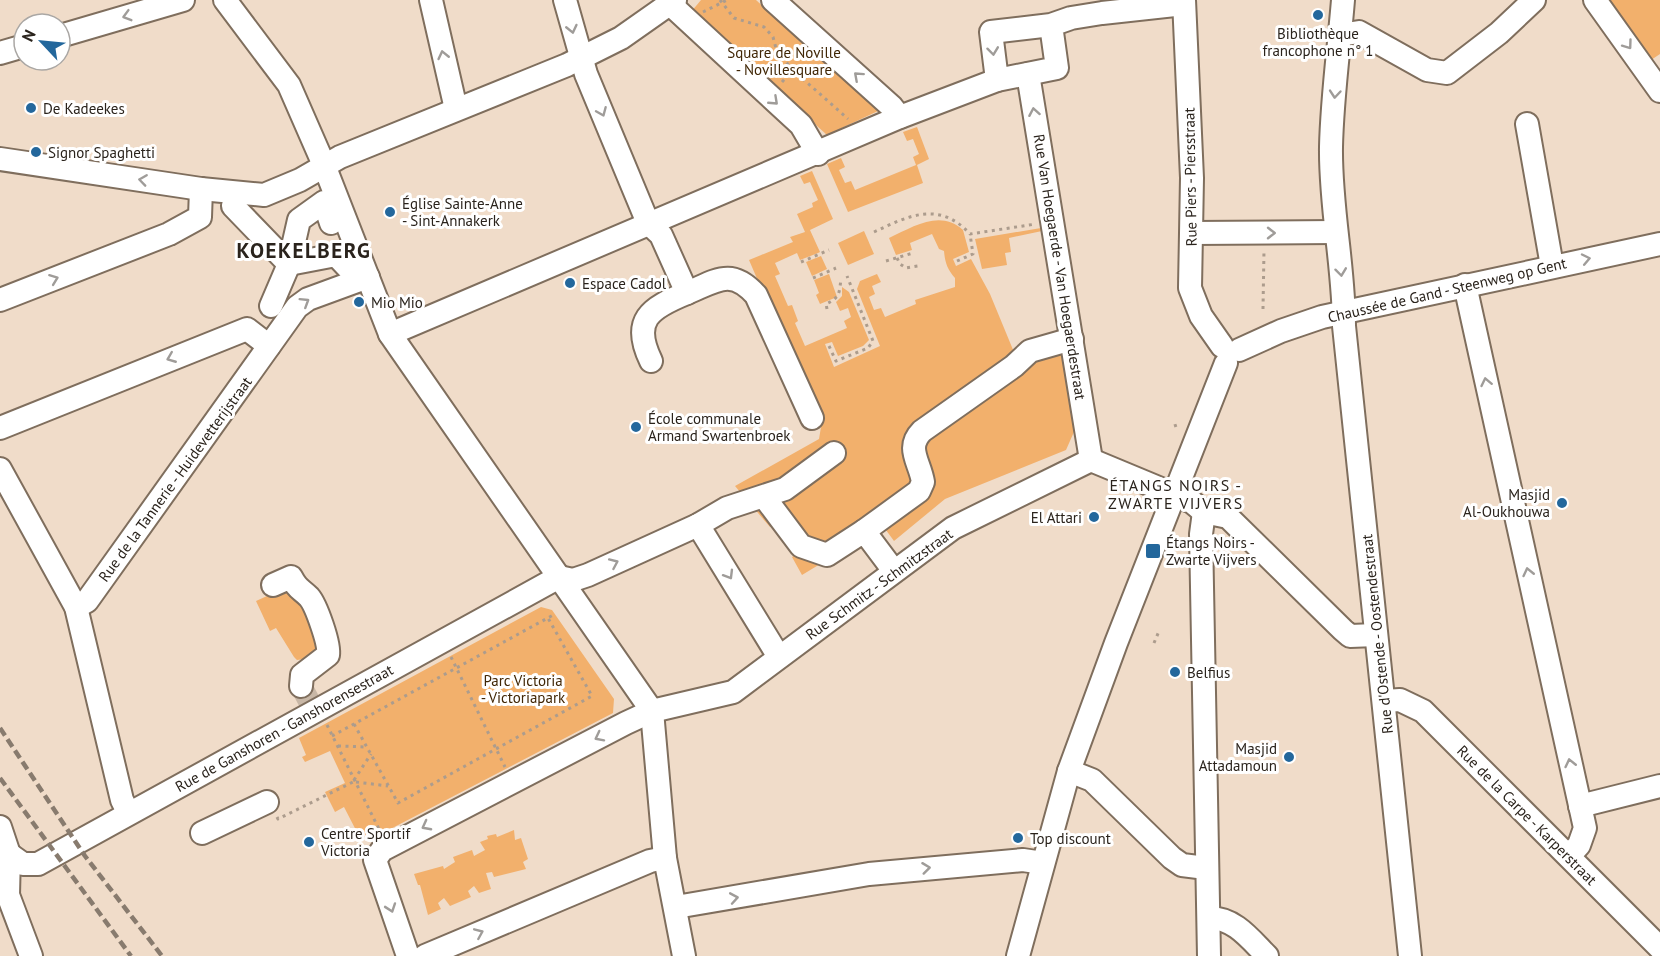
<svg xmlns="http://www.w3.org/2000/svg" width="1660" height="956" font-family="'PT Sans',sans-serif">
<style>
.green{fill:#f2b06c}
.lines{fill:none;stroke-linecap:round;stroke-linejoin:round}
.minor-tunnel{stroke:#c8b7a6;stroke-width:22;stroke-dasharray:22 11;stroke-linecap:butt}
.minor-casing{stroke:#7f6e5d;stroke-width:26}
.path{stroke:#ac9c8d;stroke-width:3;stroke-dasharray:3 4.5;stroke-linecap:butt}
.minor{stroke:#fff;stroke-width:22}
.rail{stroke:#887b6e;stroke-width:4.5;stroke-dasharray:9 4.5;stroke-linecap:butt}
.oneway{stroke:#9f9c99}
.poi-dot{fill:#23679c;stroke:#fff;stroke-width:2}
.labels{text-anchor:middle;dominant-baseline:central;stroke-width:6;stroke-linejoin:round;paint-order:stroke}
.poi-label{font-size:15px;fill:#2a231c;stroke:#fff;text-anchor:start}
.park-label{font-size:15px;fill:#402605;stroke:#fff}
.street-label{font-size:15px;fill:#2a231c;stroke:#fff}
.neighbourhood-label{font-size:16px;letter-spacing:1.5px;fill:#2a231c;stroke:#fff}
.district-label{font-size:21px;font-weight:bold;letter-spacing:1.5px;fill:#2a231c;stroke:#fff}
</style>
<rect width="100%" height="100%" fill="#f0dcc9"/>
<g class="green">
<path d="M 701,0 L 756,0 L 878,111 L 827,135 L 691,12 Z"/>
<path d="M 1606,0 L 1660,0 L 1660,54 L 1648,62 Z"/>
<path d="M 917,127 L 929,159 L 917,165 L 923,183 L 848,212 L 827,164 L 841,158 L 845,167 L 839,170 L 845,183 L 851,181 L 855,190 L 916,165 L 913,157 L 919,154 L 913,139 L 907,141 L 903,132 Z"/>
<path d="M 812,171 L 833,219 L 810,230 L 820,252 L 818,253 L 800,260 L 797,253 L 775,263 L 780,274 L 775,276 L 788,306 L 792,305 L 798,321 L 795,323 L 805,346 L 847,328 L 844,321 L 851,317 L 848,308 L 840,311 L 836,302 L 842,296 L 842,287 L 849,292 L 869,340 L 863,346 L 838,356 L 832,342 L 825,344 L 834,367 L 880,346 L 857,289 L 860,281 L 877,274 L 881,282 L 872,286 L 875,294 L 869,297 L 874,310 L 881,308 L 885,317 L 916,304 L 915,300 L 955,287 L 955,278 C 947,269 945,262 944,251 L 939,249 L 932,234 L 910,243 L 912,250 L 896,255 L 889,238 C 913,227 940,209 963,230 L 969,252 L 953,259 L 956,266 L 971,259 L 990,294 L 1016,357 L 1061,346 L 1077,425 L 1066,450 L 945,499 L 894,541 L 883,526 L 802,575 L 792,557 L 806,547 L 786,517 L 770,527 L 735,486 L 819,439 L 821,427 L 749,260 L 793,242 L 790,237 L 805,232 L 797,214 L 813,207 L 812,203 L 818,200 L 810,182 L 804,184 L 800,176 Z"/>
<path d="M 1041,228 L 1042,231 L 1009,238 L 1011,252 L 1005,253 L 1007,265 L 982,269 L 975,239 Z"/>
<path d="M 864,231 L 874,254 L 848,265 L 838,243 Z"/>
<path d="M 821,256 L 827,269 L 812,276 L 806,262 Z"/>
<path d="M 829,274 L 837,297 L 820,304 L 816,295 L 819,293 L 814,280 Z"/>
<path d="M 287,587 L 290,596 L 298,599 L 323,642 L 313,658 L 297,660 L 294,657 L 276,628 L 270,631 L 256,601 Z"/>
<path d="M 541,607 L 552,610 L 614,699 L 613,713 L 377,836 L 371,838 L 368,833 L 360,838 L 344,807 L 335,812 L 325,792 L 345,783 L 330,751 L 305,762 L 302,757 L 306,755 L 299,738 Z"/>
<path d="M 514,830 L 515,840 L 521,838 L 528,859 L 523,862 L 526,869 L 494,877 L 492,872 L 486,873 L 491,889 L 479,893 L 474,886 L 468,891 L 471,897 L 450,906 L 444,898 L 438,903 L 441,909 L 428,915 L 420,885 L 418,885 L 414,874 L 443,866 L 444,869 L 455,862 L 453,857 L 472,850 L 474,856 L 485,850 L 480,842 L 488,839 L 487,836 L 496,834 L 497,837 Z"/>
</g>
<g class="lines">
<path class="minor-tunnel" d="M 301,686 L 309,701"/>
<g class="minor-casing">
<g id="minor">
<path d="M 225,0 L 289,85 L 324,165 L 390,334 L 652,711 L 665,858 L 684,956"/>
<path d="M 431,0 L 456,109"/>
<path d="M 565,0 L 586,74 L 648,223 L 661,235 L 687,293 C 650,308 631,320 651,361"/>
<path d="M 773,0 L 892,107 L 900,117"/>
<path d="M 1184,0 L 1192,178 L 1190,288 L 1201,316 L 1222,346"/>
<path d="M 1343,0 C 1339,49 1332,98 1331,147 C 1330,207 1344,266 1344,326 L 1410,956"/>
<path d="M 1595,0 L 1660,91"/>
<path d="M 670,4 L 801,125 L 818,154"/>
<path d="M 1051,25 L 1057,68 L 997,80 L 991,32 L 1051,25 L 1071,18 L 1102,13 L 1184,4"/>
<path d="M 1340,35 L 1359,32 L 1427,70 L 1447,73 L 1499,33 L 1534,0"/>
<path d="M 60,36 L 183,0"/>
<path d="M 0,53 L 24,46"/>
<path d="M 1028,74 L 1091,460"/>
<path d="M 1527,124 L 1552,266"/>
<path d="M 0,159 L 201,189 L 264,195 L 300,180 L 340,157 L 567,65 L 621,38 L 675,0"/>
<path d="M 233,206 L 289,264 L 336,255 L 353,273"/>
<path d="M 1192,233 L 1336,232"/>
<path d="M 1465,285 L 1585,828 L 1579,845 L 1569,856"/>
<path d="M 687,293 C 716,281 731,267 756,295 L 812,418"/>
<path d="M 0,300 L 169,234 L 200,217 L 201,189"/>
<path d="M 271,306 L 289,264 L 299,220 L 324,202 L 331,223"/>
<path d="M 390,334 L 900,117 L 997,80"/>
<path d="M 1239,350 L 1281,331 L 1322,317 L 1660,244"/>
<path d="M 0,428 L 247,329 L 269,346"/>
<path d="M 0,469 L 76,607 L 122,800 L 128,812"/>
<path d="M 765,498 L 801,546 L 827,555 L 864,531 L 894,571"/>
<path d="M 1204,512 L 1201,534 L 1209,956"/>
<path d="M 698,525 L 779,657"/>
<path d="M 864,531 L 919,491 L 923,482 C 920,462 905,448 922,431 L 1014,366 L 1030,351 L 1072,339"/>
<path d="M 559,577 L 573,580 L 588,575 L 698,525 L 727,508 L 785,489 L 834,453"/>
<path d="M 273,585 L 291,577 C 298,590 300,588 309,597 C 316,605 330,644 328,655 L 302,675 L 301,686"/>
<path d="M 76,607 L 87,601 L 297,307 L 308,299 L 368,277"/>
<path d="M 1385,701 L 1400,700 L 1423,711 L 1660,948"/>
<path d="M 1069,771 L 1092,780 L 1172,858 L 1182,865 L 1206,868"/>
<path d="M 1580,806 L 1660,786"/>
<path d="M 0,827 L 9,854 L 8,895 L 31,956"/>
<path d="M 202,833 L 267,802"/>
<path d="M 9,854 L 23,864 L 38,864 L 559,577"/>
<path d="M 676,907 L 869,874 L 1023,860 L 1043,863"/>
<path d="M 1209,918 C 1235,918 1250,939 1267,956"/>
<path d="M 408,956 L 375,860 L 382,850 L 626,723 L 652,711 L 733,692 L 953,528 L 1091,460 L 1192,502 L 1204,512 L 1228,517 L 1343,630 L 1350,636 L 1376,635"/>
<path d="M 425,956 L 650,861 L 665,858"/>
<path d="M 1018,956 L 1069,771 L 1116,643 L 1226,363"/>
</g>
</g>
<g class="path">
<path d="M 720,0 L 734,18 L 764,27 L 773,37 L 777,52 L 793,70 L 848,119"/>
<path d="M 703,12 L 727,0"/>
<path d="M 782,82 L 793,70"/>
<path d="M 874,232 C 908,216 939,200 970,234 L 1036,224"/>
<path d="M 897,258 L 900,264 L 906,268 L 918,266"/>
<path d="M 886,261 L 913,253"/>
<path d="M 957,261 L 973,254 L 970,234"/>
<path d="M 801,262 L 829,250"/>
<path d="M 813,278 L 836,268"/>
<path d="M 827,309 L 826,304 C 840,297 839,294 841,279"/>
<path d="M 1263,309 L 1264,250"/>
<path d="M 829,346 L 836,361 L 868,348 L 873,341 L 847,276"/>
<path d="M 1174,426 L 1180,424"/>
<path d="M 1154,643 L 1159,631"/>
<path d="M 451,657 L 505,767"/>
<path d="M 354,724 L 398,803 L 592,696 L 548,618"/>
<path d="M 327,725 L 380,831"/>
<path d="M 332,736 L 555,614"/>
<path d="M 338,746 L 367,747"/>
<path d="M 354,780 L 371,754"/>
<path d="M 356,782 L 388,786"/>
<path d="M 277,817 L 278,819 L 355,781"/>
</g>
<use href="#minor" class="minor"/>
<g class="rail">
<path d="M 0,728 L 85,856 L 162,956"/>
<path d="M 0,778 L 131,956"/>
</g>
</g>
<defs><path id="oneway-chevron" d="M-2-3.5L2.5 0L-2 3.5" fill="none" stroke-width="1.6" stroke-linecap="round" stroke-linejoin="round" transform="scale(1.5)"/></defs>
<g class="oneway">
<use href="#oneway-chevron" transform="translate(127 16) rotate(164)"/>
<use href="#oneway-chevron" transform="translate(572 29) rotate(77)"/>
<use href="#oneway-chevron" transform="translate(1628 45) rotate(54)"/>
<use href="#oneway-chevron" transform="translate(993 51) rotate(83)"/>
<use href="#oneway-chevron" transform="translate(443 55) rotate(-103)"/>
<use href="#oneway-chevron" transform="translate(858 76) rotate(-138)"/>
<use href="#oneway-chevron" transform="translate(1335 94) rotate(95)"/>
<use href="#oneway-chevron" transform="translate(774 101) rotate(43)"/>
<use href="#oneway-chevron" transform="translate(602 112) rotate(67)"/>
<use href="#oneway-chevron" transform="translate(1034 112) rotate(-100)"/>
<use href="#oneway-chevron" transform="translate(143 180) rotate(-172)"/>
<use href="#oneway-chevron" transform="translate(1271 233)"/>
<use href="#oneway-chevron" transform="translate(1586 259) rotate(-12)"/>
<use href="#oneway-chevron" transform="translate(1341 272) rotate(83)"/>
<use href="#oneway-chevron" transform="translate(54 279) rotate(-21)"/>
<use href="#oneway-chevron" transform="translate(305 302) rotate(-32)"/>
<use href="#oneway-chevron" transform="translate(171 358) rotate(158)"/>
<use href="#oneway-chevron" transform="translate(1486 382) rotate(-102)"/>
<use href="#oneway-chevron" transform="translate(614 563) rotate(-24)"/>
<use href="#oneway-chevron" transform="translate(1528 572) rotate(-103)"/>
<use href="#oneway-chevron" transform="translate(729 575) rotate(59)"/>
<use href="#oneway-chevron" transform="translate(599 737) rotate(153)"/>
<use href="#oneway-chevron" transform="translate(1570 763) rotate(-103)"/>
<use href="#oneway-chevron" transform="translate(426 826) rotate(152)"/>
<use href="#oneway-chevron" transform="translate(926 868) rotate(-7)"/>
<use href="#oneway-chevron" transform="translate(734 898) rotate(-10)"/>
<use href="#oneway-chevron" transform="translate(391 908) rotate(71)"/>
<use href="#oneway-chevron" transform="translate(479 933) rotate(-23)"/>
</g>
<g class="poi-dot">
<circle cx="1318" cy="15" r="6"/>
<circle cx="31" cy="108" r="6"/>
<circle cx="36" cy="152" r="6"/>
<circle cx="390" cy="212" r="6"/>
<circle cx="570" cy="283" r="6"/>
<circle cx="359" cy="302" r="6"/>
<circle cx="636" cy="427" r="6"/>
<circle cx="1562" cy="503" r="6"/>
<circle cx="1094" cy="517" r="6"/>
<rect x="1145" y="543" width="16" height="16" rx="3"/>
<circle cx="1175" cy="672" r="6"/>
<circle cx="1289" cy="757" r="6"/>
<circle cx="1018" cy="838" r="6"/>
<circle cx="309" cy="842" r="6"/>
</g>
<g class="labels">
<g class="poi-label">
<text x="1318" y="33" text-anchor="middle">Bibliothèque<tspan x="1318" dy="17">francophone n° 1</tspan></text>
<text x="43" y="108">De Kadeekes</text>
<text x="48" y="152">Signor Spaghetti</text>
<text x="402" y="203">Église Sainte-Anne<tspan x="402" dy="17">- Sint-Annakerk</tspan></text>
<text x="582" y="283">Espace Cadol</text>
<text x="371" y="302">Mio Mio</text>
<text x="648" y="418">École communale<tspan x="648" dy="17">Armand Swartenbroek</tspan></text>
<text x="1550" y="494" text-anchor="end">Masjid<tspan x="1550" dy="17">Al-Oukhouwa</tspan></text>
<text x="1082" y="517" text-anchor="end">El Attari</text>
<text x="1166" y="542">Étangs Noirs -<tspan x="1166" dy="17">Zwarte Vijvers</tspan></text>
<text x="1187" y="672">Belfius</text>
<text x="1277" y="748" text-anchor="end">Masjid<tspan x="1277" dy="17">Attadamoun</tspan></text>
<text x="321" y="833">Centre Sportif<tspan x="321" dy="17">Victoria</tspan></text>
<text x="1030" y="838">Top discount</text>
</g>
<g class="park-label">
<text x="784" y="52">Square de Noville<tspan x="784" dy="17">- Novillesquare</tspan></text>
<text x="523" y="680">Parc Victoria<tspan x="523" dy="17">- Victoriapark</tspan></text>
</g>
<g class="street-label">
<text transform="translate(1190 177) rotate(-91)">Rue Piers - Piersstraat</text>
<text transform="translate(1060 267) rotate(81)">Rue Van Hoegaerde - Van Hoegaerdestraat</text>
<text transform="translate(1447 290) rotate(-13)">Chaussée de Gand - Steenweg op Gent</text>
<text transform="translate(175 479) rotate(-54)">Rue de la Tannerie - Huidevetterijstraat</text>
<text transform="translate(879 584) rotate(-36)">Rue Schmitz - Schmitzstraat</text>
<text transform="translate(1377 634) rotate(-96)">Rue d'Ostende - Oostendestraat</text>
<text transform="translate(284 728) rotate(-29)">Rue de Ganshoren - Ganshorensestraat</text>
<text transform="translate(1527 815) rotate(45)">Rue de la Carpe - Karperstraat</text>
</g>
<g class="neighbourhood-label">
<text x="1176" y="485">ÉTANGS NOIRS -<tspan x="1176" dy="18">ZWARTE VIJVERS</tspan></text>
</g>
<g class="district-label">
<text x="304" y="250">KOEKELBERG</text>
</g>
</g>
<g transform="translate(42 42) rotate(296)"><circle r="28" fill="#ffffff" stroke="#aaa7a4" stroke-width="1.5"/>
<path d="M0-4.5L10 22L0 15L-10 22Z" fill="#23679c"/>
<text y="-9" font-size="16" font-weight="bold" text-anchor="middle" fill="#2a231c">N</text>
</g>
</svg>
